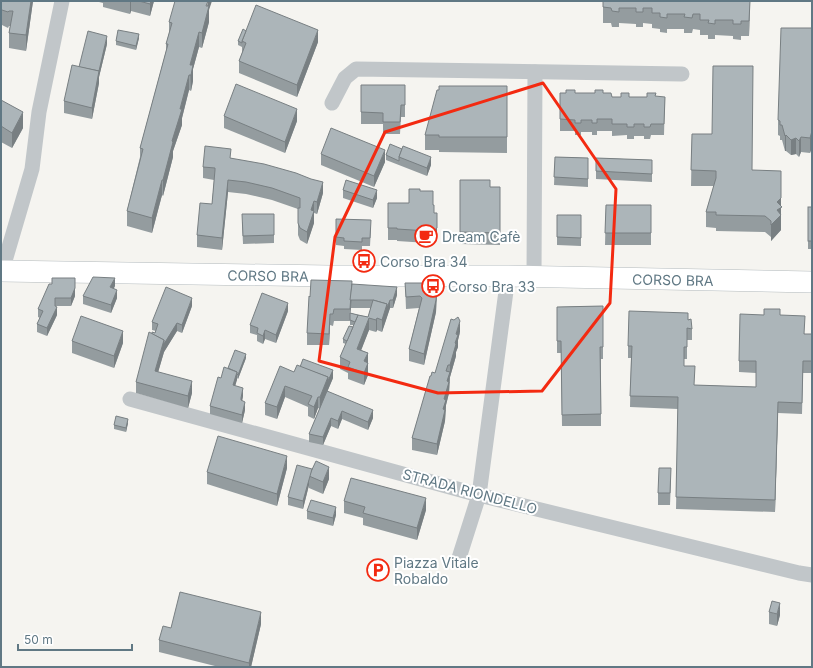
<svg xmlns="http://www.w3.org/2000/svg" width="813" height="668" font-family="Inter,sans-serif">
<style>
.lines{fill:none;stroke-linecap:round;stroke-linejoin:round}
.secondary-casing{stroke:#b3babd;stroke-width:22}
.street{stroke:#c1c6c9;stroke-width:15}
.secondary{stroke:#fff;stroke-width:21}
.wall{fill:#949c9f;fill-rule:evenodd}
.shaded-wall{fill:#787f82}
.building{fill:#acb5b9;stroke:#787f82}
.marked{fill:none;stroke:#f32a11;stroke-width:3;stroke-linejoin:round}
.labels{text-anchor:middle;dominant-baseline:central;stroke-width:4;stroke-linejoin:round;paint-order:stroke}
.poi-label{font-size:14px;fill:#607884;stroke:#fff;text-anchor:start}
.street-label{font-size:14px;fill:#607884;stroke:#fff}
</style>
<rect width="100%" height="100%" fill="#f5f4f0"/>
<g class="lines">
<g class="secondary-casing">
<g id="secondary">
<path id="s1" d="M 1,271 L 329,276 L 508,276 L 812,282"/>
</g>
</g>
<g class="street">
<path d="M 332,103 L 345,78 L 356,69 L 682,74"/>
<path d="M 2,271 L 32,169 L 39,112 L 62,1"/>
<path d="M 534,277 L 535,72"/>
<path d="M 130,399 L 479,495 L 799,573 L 812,575"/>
<path d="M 459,558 L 479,495 L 508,276"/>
</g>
<use href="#secondary" class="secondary"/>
</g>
<g class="wall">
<path d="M 1,1 L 33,1 L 26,51 L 9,48 L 9,33 L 10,26 L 9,26 L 8,28 L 2,25 Z"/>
<path d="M 95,1 L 154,1 L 150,16 L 131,11 L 130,14 L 103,7 L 103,3 Z"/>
<path d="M 603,1 L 750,1 L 749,36 L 741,36 L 741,40 L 733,39 L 733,36 L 715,35 L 715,39 L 708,39 L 708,35 L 700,35 L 700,30 L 693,29 L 692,33 L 684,33 L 684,29 L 667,29 L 667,33 L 660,32 L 660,29 L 652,28 L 652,24 L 643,23 L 643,27 L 636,27 L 636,24 L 619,23 L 619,27 L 612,27 L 611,23 L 603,23 Z"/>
<path d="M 209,10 L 209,22 L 202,48 L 199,47 L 193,69 L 193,81 L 191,91 L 189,90 L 182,118 L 182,125 L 173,151 L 173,157 L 163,196 L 162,195 L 152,233 L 127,226 L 127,211 L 140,157 L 140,148 L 166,51 L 166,44 L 169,33 L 169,22 Z"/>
<path d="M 812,28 L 812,147 L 810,153 L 801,152 L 799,157 L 796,154 L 791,155 L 786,151 L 785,151 L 782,140 L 780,140 L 780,136 L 778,135 L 778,120 Z"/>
<path d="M 246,31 L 318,42 L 297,97 L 239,73 L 239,61 L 242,53 L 242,47 L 238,45 L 238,41 Z"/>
<path d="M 139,38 L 136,50 L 116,45 L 116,41 Z"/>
<path d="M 107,44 L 99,77 L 99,83 L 92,119 L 64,113 L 64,101 L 79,67 Z"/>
<path d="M 361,85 L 405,85 L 405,117 L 401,117 L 400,134 L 383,134 L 383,124 L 361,124 Z"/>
<path d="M 507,86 L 507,153 L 439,152 L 439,150 L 425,150 L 425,135 Z"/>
<path d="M 560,93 L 603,93 L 612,97 L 665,97 L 664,135 L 651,135 L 650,139 L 644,139 L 644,136 L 634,136 L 634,139 L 627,139 L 627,135 L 612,136 L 612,131 L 597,131 L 597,135 L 592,135 L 592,132 L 581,132 L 581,135 L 575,135 L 575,131 L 560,131 Z"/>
<path d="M 1,100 L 23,128 L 12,148 L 1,142 Z"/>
<path d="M 224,116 L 297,121 L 285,153 L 224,128 Z"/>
<path d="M 692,134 L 752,170 L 781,206 L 781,230 L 771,241 L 771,237 L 765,232 L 716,231 L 716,228 L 706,227 L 706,212 L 714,186 L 691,186 Z"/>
<path d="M 402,149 L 431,165 L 427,176 L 386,160 L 386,155 Z"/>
<path d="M 321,154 L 385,162 L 374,187 L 321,165 Z"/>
<path d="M 555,157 L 588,158 L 588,187 L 554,185 Z"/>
<path d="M 231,158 L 323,193 L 317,214 L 314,213 L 314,223 L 307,244 L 300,240 L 298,235 L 298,209 L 272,200 L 246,194 L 228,192 L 222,250 L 197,247 L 197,235 L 212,204 L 214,180 L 203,178 L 203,167 Z"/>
<path d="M 596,158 L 652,160 L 652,182 L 596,179 Z"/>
<path d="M 460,180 L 490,187 L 500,187 L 500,245 L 460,244 Z"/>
<path d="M 343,190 L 377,198 L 373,208 L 343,198 Z"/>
<path d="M 420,191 L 433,205 L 437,239 L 434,242 L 428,242 L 428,243 L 397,241 L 397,240 L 388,240 L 388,203 L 409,203 Z"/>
<path d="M 606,205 L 651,205 L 651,245 L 605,245 Z"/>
<rect x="808" y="207" width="4" height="42"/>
<path d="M 274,214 L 274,243 L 243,244 L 242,222 Z"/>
<path d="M 557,215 L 581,215 L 581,246 L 557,245 Z"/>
<path d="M 336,219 L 371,228 L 370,246 L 362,246 L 362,250 L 344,249 L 344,246 L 336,245 Z"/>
<path d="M 75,278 L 75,296 L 71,306 L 55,306 L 57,315 L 47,336 L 37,332 L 37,324 L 40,318 L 38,317 L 38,309 L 52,284 Z"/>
<path d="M 405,283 L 437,295 L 436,312 L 424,365 L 409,361 L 409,349 L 419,308 L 406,309 Z"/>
<path d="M 352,284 L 397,295 L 393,308 L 390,308 L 382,332 L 377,330 L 376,332 L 369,330 L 361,350 L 368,353 L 368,375 L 364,385 L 348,379 L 348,373 L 340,369 L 340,357 L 346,344 L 343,343 L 343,339 L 353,327 L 353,325 L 350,325 L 350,321 L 334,321 L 333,326 L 330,325 L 329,345 L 307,345 L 307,333 L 310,297 ZM 351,308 L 371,308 L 368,317 L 350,313 Z"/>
<path d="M 115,286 L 114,288 L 117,298 L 111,313 L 83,304 L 83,296 Z"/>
<path d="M 192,306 L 182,333 L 177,331 L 164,352 L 158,372 L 192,393 L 188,408 L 136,393 L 136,382 L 152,334 L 155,333 L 156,331 L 152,330 L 152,322 Z"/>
<path d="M 603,306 L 603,359 L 601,359 L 601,426 L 562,426 L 561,353 L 557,353 L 557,307 Z"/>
<path d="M 288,311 L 276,343 L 265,339 L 263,344 L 257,341 L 257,335 L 250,333 L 250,325 Z"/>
<path d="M 780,315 L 805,334 L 812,334 L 812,373 L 803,373 L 802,414 L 778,413 L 775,512 L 676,509 L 678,409 L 630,407 L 631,358 L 628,358 L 628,346 L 688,319 L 692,329 L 692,340 L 687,340 L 687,359 L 684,359 L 684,366 L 694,385 L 756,387 L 756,373 L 739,372 L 739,361 Z"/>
<path d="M 460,332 L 458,340 L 458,347 L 456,352 L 456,356 L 450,377 L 449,393 L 446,405 L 445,421 L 437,455 L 412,450 L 412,438 L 431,376 L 435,373 Z"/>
<path d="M 72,341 L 123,343 L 114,368 L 72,353 Z"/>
<path d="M 246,358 L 238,379 L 237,378 L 235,386 L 243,396 L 242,401 L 245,410 L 242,423 L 210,414 L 210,406 L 221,378 L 228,368 Z"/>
<path d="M 294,372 L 333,378 L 327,392 L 373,418 L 368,430 L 342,419 L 338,429 L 331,426 L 323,445 L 309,442 L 309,434 L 320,409 L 318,408 L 314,419 L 308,416 L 308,407 L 285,397 L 277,419 L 265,415 L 265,403 Z"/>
<path d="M 128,423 L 126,432 L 114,429 L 114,425 Z"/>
<path d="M 287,468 L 277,506 L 207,484 L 207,472 Z"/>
<path d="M 312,471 L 329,479 L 323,494 L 309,488 L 309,485 L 303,509 L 288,505 L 288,497 Z"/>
<path d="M 671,480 L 670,505 L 658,505 L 658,493 Z"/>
<path d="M 344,501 L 426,510 L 417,540 L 363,525 L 363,518 L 344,513 Z"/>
<path d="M 307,511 L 336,515 L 333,526 L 307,519 Z"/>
<path d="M 769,612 L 780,615 L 777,626 L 769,624 Z"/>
<path d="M 261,624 L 251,667 L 219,667 L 159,652 L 159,640 L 171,628 Z"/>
</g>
<g class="shaded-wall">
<path d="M 31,1 L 33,1 L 26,51 L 26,35 Z"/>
<path d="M 131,1 L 131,11 L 130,14 L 130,2 Z"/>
<path d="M 151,1 L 154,1 L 150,16 L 150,4 Z"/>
<path d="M 208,1 L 212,1 L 209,10 L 209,22 L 202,48 L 202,33 Z"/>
<path d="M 750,1 L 749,36 L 749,21 Z"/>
<path d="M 2,10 L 2,25 L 1,26 L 1,11 Z"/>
<path d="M 318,30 L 318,42 L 297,97 L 297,85 Z"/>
<path d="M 199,32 L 199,47 L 193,69 L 193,81 L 191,91 L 190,65 Z"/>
<path d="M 139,34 L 139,38 L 136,50 L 136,46 Z"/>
<path d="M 107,36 L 107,44 L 99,77 L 99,83 L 92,119 L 92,108 L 98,75 Z"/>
<path d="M 189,75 L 189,90 L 182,118 L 182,125 L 173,151 L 173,157 L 163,196 L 163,180 L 172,141 Z"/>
<path d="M 297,109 L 297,121 L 285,153 L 285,142 Z"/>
<path d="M 23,112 L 23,128 L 12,148 L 12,133 Z"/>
<path d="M 812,131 L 812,147 L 810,153 L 810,138 Z"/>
<path d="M 786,135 L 786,151 L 785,151 L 785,136 Z"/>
<path d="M 801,137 L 801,152 L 799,157 L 799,141 Z"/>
<path d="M 796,138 L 796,154 L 791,155 L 791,140 Z"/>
<path d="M 385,150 L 385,162 L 374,187 L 374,176 Z"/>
<path d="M 431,157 L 431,165 L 427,176 L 427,168 Z"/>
<path d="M 781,171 L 781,230 L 771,241 L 771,225 Z"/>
<path d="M 162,180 L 162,195 L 152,233 L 152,218 Z"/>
<path d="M 228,180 L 228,192 L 222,250 L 222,238 Z"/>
<path d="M 323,182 L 323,193 L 317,214 L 317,202 Z"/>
<path d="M 377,190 L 377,198 L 373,208 L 373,200 Z"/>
<path d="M 314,201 L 314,223 L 307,244 L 307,232 L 311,210 Z"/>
<path d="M 437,228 L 437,239 L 434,242 L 434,230 Z"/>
<path d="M 115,278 L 115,286 L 110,295 L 110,287 Z"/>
<path d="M 352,281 L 352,293 L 350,321 L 350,309 Z"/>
<path d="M 437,283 L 436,312 L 424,365 L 424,354 Z"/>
<path d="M 397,287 L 397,295 L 393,308 L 393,300 Z"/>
<path d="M 75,288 L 75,296 L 71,306 L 71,298 Z"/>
<path d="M 117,290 L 117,298 L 111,313 L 111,305 Z"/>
<path d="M 192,298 L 192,306 L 182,333 L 182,325 Z"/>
<path d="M 390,300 L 390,308 L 382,332 L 382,320 L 387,304 Z"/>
<path d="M 288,303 L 288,311 L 276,343 L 276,335 Z"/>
<path d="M 57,307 L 57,315 L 47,336 L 47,328 Z"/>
<path d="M 330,314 L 330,325 L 329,345 L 329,334 Z"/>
<path d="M 369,318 L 369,330 L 357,361 L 357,349 Z"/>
<path d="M 377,318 L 377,330 L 376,332 L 376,320 Z"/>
<path d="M 460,321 L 460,332 L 458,340 L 458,347 L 456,352 L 456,356 L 450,377 L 450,365 L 456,334 Z"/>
<path d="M 177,323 L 177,331 L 164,352 L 155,383 L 155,371 L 164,340 Z"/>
<path d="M 265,330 L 265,339 L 263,344 L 263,336 Z"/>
<path d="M 123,331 L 123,343 L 114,368 L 114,356 Z"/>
<path d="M 368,353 L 368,375 L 364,385 L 364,361 Z"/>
<path d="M 246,354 L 246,358 L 238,379 L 238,375 Z"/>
<path d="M 333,370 L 333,378 L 320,409 L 320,397 L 328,377 Z"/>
<path d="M 237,372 L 237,380 L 233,393 L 233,385 Z"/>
<path d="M 450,372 L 449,393 L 446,405 L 445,421 L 437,455 L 437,444 L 447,381 Z"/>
<path d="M 192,381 L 192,393 L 188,408 L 188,396 Z"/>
<path d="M 285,386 L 285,397 L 277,419 L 277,407 Z"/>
<path d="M 243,388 L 243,396 L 241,406 L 241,398 Z"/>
<path d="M 318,397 L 318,408 L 314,419 L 314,407 Z"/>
<path d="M 245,402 L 245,410 L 242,423 L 242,415 Z"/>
<path d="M 778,402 L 778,413 L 775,512 L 775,500 Z"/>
<path d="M 373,410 L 373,418 L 368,430 L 368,422 Z"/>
<path d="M 342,411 L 342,419 L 338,429 L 338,421 Z"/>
<path d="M 331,418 L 331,426 L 323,445 L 323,437 Z"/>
<path d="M 128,419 L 128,423 L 126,432 L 126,428 Z"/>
<path d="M 287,456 L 287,468 L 277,506 L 277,494 Z"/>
<path d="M 329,467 L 329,479 L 323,494 L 323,482 Z"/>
<path d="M 309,477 L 309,485 L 303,509 L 303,501 Z"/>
<path d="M 426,498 L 426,510 L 417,540 L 417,528 Z"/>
<path d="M 336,507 L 336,515 L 333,526 L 333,518 Z"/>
<path d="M 780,603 L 780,615 L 777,626 L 777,614 Z"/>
<path d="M 261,612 L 261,624 L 251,667 L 249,667 L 249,663 Z"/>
</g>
<g class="building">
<path d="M 1,1 L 31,1 L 26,35 L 9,33 L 13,11 L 9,11 L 8,12 L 2,10 L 1,11 Z"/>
<path d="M 139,1 L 151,1 L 150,4 Z"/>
<path d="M 175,1 L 208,1 L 206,6 L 209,6 L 202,33 L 199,32 L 190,65 L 193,65 L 191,75 L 189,75 L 180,109 L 182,109 L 172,141 L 173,142 L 163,180 L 162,180 L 152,218 L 127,211 L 143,149 L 140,148 L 168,44 L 166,44 L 172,23 L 169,22 Z"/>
<path d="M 603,1 L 750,1 L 749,21 L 741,21 L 741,24 L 733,24 L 733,20 L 715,20 L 715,24 L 708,23 L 709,20 L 700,20 L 700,14 L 693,14 L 692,18 L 684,17 L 685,14 L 667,14 L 667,18 L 660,17 L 660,13 L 652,13 L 652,8 L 643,8 L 643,12 L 636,12 L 636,8 L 619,8 L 619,12 L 612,11 L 611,8 L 603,7 Z"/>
<path d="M 256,5 L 318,30 L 297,85 L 239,61 L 246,43 L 242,41 Z"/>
<path d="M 781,28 L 812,28 L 812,131 L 810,138 L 801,137 L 799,141 L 796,138 L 791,140 L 786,135 L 785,136 L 782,125 L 780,125 L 780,121 L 778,120 Z"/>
<path d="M 243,29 L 246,31 L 242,41 L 242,43 L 238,41 Z"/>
<path d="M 118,30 L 139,34 L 136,46 L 116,41 Z"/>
<path d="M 88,31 L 107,36 L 99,71 L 79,67 Z"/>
<path d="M 72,65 L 99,71 L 92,108 L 64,101 Z"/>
<path d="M 713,66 L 753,66 L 752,170 L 781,171 L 781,198 L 777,202 L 782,207 L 777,210 L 781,215 L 771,225 L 771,221 L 765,216 L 716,215 L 716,212 L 706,212 L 716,178 L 716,171 L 691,170 L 692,134 L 712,134 Z"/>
<path d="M 236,84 L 297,109 L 285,142 L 224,116 Z"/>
<path d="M 361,85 L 405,85 L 405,105 L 401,105 L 400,122 L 383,122 L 383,113 L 361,112 Z"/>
<path d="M 439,86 L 507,86 L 507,137 L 439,137 L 439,135 L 425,135 L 437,90 L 439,90 Z"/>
<path d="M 566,90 L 575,90 L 575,93 L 595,93 L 595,90 L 603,90 L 603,93 L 611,93 L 612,97 L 621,97 L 621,93 L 629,93 L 629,97 L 647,97 L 647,93 L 656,93 L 655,96 L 665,97 L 664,124 L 651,124 L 650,127 L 644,127 L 644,124 L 634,124 L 634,127 L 627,127 L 627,124 L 612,124 L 612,119 L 597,119 L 597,123 L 592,123 L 592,120 L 581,120 L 581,123 L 575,123 L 575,120 L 560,119 L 560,93 L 566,93 Z"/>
<path d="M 1,100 L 23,112 L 12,133 L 1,126 Z"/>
<path d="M 331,128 L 385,150 L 374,176 L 321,154 Z"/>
<path d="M 390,144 L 402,149 L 399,157 L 399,161 L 386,155 Z"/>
<path d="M 205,146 L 231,149 L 230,158 L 264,164 L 296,173 L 311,179 L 323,182 L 317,202 L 314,201 L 311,210 L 314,211 L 307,232 L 300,228 L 298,223 L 298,208 L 300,208 L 300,198 L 272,188 L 246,182 L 228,180 L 222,238 L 197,235 L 200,203 L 212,204 L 215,170 L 215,168 L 203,167 Z"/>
<path d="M 403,146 L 431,157 L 427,168 L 399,157 Z"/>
<path d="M 555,157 L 588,158 L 588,179 L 554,177 Z"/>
<path d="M 596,158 L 652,160 L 652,174 L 596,171 Z"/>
<path d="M 346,180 L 377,190 L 373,200 L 343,190 Z"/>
<path d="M 460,180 L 490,180 L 490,187 L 500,187 L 500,233 L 460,232 Z"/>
<path d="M 409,189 L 420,189 L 420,191 L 433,191 L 433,205 L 434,205 L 434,213 L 437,213 L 437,228 L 434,230 L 428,230 L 428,231 L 397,229 L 397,228 L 388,228 L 388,203 L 409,203 Z"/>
<path d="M 606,205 L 651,205 L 651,233 L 605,233 Z"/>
<rect x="808" y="207" width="4" height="34"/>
<path d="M 242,214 L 274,214 L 274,235 L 243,236 Z"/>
<path d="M 557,215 L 581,215 L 581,238 L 557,237 Z"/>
<path d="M 336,219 L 371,220 L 370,238 L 362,238 L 362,242 L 344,241 L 344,238 L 336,237 Z"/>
<path d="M 93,277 L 115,278 L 110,287 L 117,290 L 111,305 L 83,296 Z"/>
<path d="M 52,278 L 75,278 L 75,288 L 71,298 L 55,298 L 55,306 L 57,307 L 47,328 L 37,324 L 43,311 L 38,309 L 49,284 L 52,284 Z"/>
<path d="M 311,280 L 352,281 L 350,309 L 334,309 L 333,314 L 330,314 L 329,334 L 307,333 L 309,296 L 310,297 Z"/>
<path d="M 405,283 L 437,283 L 436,300 L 424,354 L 409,349 L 422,298 L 420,296 L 406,297 Z"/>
<path d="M 352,284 L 397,287 L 393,300 L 390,300 L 387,308 L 387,304 L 373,300 L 350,300 Z"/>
<path d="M 166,287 L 192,298 L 182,325 L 177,323 L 164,344 L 164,340 L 152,334 L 152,332 L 155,333 L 158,324 L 152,322 Z"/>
<path d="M 262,293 L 288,303 L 276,335 L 265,330 L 263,336 L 257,333 L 258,328 L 250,325 Z"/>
<path d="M 373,300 L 387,304 L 382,320 L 377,318 L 376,320 L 369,318 L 357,349 L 368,353 L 364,361 L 368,363 L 364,373 L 348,367 L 350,362 L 340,357 L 358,315 L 368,317 Z"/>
<path d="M 603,306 L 603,347 L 600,347 L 601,414 L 562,415 L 561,341 L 557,341 L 557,307 Z"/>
<path d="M 764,309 L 780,309 L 780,315 L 805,316 L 804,334 L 812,334 L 812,361 L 803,361 L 802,403 L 778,402 L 775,500 L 676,497 L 678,397 L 630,396 L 632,346 L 628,346 L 629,311 L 688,313 L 688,320 L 691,319 L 692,329 L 687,328 L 687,347 L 684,347 L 684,366 L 695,366 L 694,385 L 756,387 L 756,361 L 739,361 L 740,314 L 764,315 Z"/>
<path d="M 350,313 L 358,315 L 355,322 L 350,320 Z"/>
<path d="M 81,316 L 123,331 L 114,356 L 72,341 Z"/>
<path d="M 458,317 L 460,321 L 456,334 L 458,335 L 455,343 L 456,344 L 450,365 L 448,365 L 446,371 L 450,372 L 447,381 L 449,382 L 444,399 L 446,400 L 443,409 L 445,410 L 437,444 L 412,438 L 430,376 L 431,376 L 432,372 L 435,373 L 451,319 L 454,320 Z"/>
<path d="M 349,326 L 353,327 L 347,341 L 343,339 Z"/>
<path d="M 149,332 L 164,340 L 155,371 L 192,381 L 188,396 L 136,382 Z"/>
<path d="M 235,350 L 246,354 L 238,375 L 237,374 L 237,372 L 228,368 Z"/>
<path d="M 303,359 L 333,370 L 328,381 L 328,377 L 300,367 Z"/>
<path d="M 297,365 L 328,377 L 320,397 L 318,397 L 314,407 L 308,404 L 312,396 L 285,386 L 277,407 L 265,403 L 280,366 L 294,372 Z"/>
<path d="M 224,367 L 237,372 L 233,385 L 243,388 L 241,398 L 241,400 L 245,402 L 242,415 L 210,406 L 218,377 L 221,378 Z"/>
<path d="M 327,391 L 373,410 L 368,422 L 342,411 L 338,421 L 331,418 L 323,437 L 309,434 Z"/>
<path d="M 116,416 L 128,419 L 126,428 L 114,425 Z"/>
<path d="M 218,436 L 287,456 L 277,494 L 207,472 Z"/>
<path d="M 316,461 L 329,467 L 323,482 L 309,476 Z"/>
<path d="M 297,465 L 312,469 L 303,501 L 288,497 Z"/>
<path d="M 659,468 L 671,468 L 670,493 L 658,493 Z"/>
<path d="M 351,478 L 426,498 L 417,528 L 363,513 L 365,507 L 344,501 Z"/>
<path d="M 311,500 L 336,507 L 333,518 L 307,511 Z"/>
<path d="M 180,592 L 261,612 L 249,663 L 159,640 L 163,626 L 171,628 Z"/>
<path d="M 772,601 L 780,603 L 777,614 L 769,612 Z"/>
</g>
<path class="marked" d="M 543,83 L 616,189 L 610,303 L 542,391 L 438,393 L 319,361 L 335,237 L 385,132 Z"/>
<defs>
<g id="cafe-ring" transform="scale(1.15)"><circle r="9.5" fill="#fff" stroke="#f32a11" stroke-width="1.5"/><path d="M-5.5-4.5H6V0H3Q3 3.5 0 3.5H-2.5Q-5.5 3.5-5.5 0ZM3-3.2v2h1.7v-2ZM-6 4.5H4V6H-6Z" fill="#f32a11"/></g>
<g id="bus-ring" transform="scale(1.15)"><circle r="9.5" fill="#fff" stroke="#f32a11" stroke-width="1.5"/><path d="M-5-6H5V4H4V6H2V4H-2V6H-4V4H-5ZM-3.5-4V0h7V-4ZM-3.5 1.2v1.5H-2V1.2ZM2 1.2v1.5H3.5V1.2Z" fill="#f32a11"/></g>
<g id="parking-ring" transform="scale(1.15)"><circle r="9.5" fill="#fff" stroke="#f32a11" stroke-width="1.5"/><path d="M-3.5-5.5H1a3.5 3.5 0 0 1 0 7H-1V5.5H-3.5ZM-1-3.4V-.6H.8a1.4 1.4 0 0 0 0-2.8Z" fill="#f32a11"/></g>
</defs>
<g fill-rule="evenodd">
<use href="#cafe-ring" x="426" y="236"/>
<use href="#bus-ring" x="364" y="261"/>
<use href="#bus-ring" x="433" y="286"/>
<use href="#parking-ring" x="378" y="570"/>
</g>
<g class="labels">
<g class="poi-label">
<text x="442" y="236">Dream Cafè</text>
<text x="380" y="261">Corso Bra 34</text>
<text x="448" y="286">Corso Bra 33</text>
<text x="394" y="562">Piazza Vitale<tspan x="394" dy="16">Robaldo</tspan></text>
</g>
<g class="street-label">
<text stroke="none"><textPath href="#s1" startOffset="267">CORSO BRA</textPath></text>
<text stroke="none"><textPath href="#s1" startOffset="672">CORSO BRA</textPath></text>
<text transform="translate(470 491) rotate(15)">STRADA RIONDELLO</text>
</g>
</g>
<rect width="813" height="668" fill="none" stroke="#607884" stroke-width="4"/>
<path d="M18 644v6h114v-6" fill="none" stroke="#607884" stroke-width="2"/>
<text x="24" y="644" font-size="12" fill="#607884" stroke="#ffffff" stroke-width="3" paint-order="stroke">50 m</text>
</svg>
